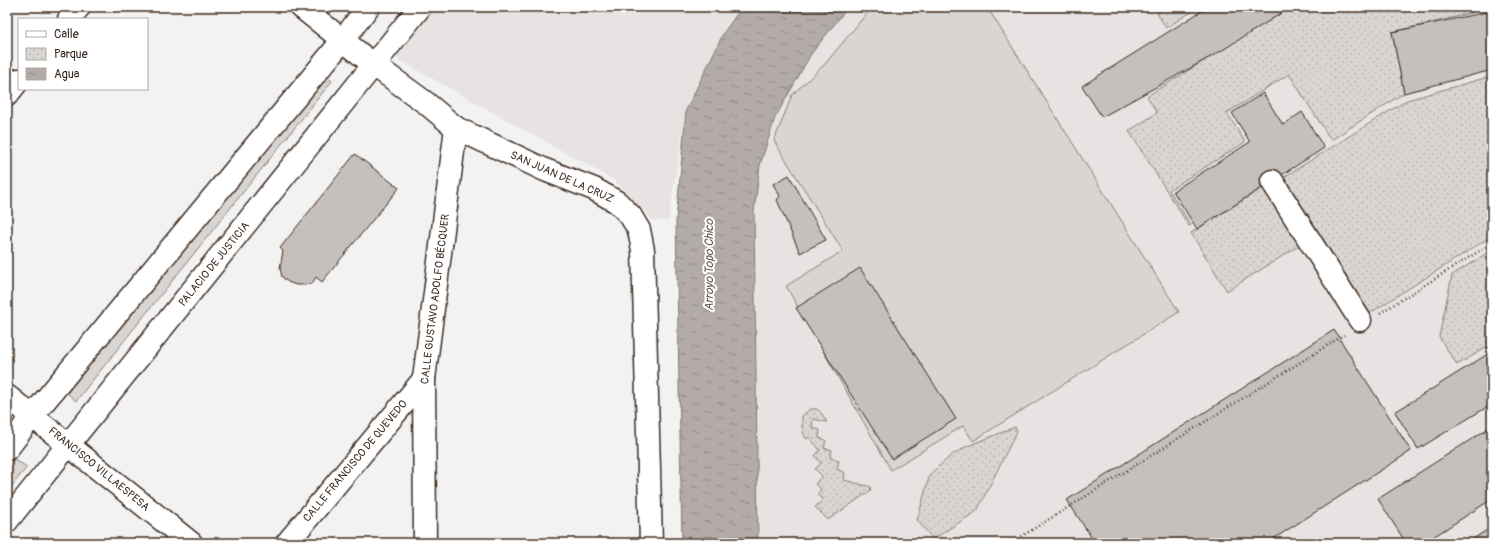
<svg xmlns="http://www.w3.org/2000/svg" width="1499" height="550" font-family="Pangolin,sans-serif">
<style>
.built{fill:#e6e3e2}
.grass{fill:#d8d5d2;stroke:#8a8078}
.park{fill:url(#park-dots);stroke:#8a8078}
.water{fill:url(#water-ripples);stroke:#827770}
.building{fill:#c6c0bd;stroke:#3b2a1e}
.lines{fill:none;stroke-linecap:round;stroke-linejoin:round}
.minor-casing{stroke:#3b2a1e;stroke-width:25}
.path{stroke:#3b2a1e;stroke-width:2.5;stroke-dasharray:1 3;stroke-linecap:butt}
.minor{stroke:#fff;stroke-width:22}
.labels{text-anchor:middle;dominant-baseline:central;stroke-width:4;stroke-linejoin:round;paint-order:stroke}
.street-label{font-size:11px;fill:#3b2a1e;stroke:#fff}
.water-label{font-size:12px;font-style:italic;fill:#65574e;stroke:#fff}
</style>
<defs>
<pattern id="park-dots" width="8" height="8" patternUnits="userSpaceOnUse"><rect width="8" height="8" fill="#d8d5d2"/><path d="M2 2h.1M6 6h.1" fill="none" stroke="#bab7b4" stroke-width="1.8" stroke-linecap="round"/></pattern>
<pattern id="water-ripples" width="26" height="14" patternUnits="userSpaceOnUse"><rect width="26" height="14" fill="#b2aba7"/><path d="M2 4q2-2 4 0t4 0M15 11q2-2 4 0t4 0" fill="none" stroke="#928b87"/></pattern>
</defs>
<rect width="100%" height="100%" fill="#f3f2f2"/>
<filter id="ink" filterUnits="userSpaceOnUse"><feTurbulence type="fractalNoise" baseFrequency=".025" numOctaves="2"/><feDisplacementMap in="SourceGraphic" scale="8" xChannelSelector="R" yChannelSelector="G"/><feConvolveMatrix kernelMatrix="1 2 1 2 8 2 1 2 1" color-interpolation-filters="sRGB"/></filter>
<g filter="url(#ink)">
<g class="built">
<path d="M 431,7 L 742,7 L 724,32 L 686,110 L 668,221 L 653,221 L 614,180 L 392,56 Z"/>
<path d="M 848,7 L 1492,7 L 1492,543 L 758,543 L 754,212 L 760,165 L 775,118 L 811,54 Z"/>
</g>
<g class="grass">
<path d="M 872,7 L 987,7 L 1179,312 L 973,441 L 963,426 L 891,470 L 786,286 L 843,251 L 774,141 L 792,95 L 825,64 Z"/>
<path d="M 321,72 L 332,81 L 76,401 L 67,393 Z"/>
<path d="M 14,459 L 27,467 L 7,492 L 7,467 Z"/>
</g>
<g class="park">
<path d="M 1166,7 L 1199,7 L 1166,28 L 1157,13 Z"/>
<path d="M 1291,7 L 1471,7 L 1472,13 L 1392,32 L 1404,93 L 1331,140 L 1289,74 L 1227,113 L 1245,142 L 1169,190 L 1191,225 L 1189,226 L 1129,131 L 1157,113 L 1147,96 Z"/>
<path d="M 1492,76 L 1492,236 L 1370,313 L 1284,177 L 1407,100 Z"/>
<path d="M 1264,187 L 1300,245 L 1227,291 L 1191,233 Z"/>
<path d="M 1492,250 L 1492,344 L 1457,365 L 1439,337 L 1452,275 Z"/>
<path d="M 810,409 L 817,409 L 822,414 L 827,422 L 813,419 L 812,428 L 820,430 L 819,438 L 826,440 L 824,448 L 832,450 L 830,458 L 839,460 L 837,469 L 845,473 L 844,480 L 871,487 L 870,491 L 828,520 L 815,507 L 823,499 L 817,495 L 821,489 L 815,484 L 822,476 L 815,469 L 821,463 L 815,456 L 820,450 L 809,437 L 807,439 C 801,433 802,424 802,416 Z"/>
<path d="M 1015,427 L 1017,431 L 977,511 L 933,539 L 917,520 L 930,474 L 953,454 L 958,452 L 965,447 Z"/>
</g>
<path class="water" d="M 742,7 L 848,7 L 811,54 L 775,118 L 760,165 L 754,212 L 758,543 L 682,543 L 676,221 L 686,110 L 724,32 Z"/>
<g class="building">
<path d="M 1208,7 L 1291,7 L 1221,51 L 1102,117 L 1082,86 Z"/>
<path d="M 1492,11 L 1492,70 L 1404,93 L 1392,32 Z"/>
<path d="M 1263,93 L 1283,125 L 1302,112 L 1324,148 L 1197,229 L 1173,191 L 1250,142 L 1232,113 Z"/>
<path d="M 355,154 L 399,188 L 322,282 L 316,277 L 312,284 L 303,285 L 296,285 L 288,282 L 282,277 L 280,268 L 283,251 L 280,248 Z"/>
<path d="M 789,175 L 826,240 L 800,253 L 777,200 L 780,196 L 773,184 Z"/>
<path d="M 860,268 L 956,419 L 892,459 L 796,308 Z"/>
<path d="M 1334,330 L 1411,451 L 1267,543 L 1095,543 L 1067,500 Z"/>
<path d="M 1491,352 L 1492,404 L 1418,449 L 1395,412 Z"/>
<path d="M 1492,426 L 1492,499 L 1424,543 L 1406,543 L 1378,499 Z"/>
<path d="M 1490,528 L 1492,532 L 1492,543 L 1467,543 Z"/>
</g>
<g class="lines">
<g class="minor-casing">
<g id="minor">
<path d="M 301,7 L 374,65 L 426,103 L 456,128 L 545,170 L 594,189 L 617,202 L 630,215 L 639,230 L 643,250 L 651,543"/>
<path d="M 69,19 L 79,7"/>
<path d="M 7,95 L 19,80"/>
<path d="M 1272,181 L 1360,320"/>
<path d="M 7,396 L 191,543"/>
<path d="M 7,449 L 33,415 L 343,40 L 368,7"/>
<path d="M 7,521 L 420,7"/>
<path d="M 287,543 L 424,379"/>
<path d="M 425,543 L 424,379 L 456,128"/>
</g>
</g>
<g class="path">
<path d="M 1380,313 L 1492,243"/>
<path d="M 1011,543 L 1344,335"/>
</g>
<use href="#minor" class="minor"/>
</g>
</g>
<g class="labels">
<g class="street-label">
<text transform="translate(562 177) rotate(24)">SAN JUAN DE LA CRUZ</text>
<text transform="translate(214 264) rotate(-51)">PALACIO DE JUSTICIA</text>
<text transform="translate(435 299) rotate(-83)">CALLE GUSTAVO ADOLFO BÉCQUER</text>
<text transform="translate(355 461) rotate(-50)">CALLE FRANCISCO DE QUEVEDO</text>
<text transform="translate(99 469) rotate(39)">FRANCISCO VILLAESPESA</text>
</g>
<g class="water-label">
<text transform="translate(709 265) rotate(-90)">Arroyo Topo Chico</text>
</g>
</g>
<rect width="1499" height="550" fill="none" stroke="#fff" stroke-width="24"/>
<rect x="12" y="12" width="1475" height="526" fill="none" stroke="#3b2a1e" stroke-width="1.5" filter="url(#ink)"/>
<rect x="18" y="18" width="130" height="72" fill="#ffffff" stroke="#b1aaa5"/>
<rect x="26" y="31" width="20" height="6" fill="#ffffff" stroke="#b1aaa5"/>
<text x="54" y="38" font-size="12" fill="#3b2a1e">Calle</text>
<rect x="26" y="48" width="20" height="12" fill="url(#park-dots)" stroke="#b1aaa5"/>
<text x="54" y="58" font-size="12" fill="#3b2a1e">Parque</text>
<rect x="26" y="68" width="20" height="12" fill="url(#water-ripples)" stroke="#b1aaa5"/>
<text x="54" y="78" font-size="12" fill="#3b2a1e">Agua</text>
</svg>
